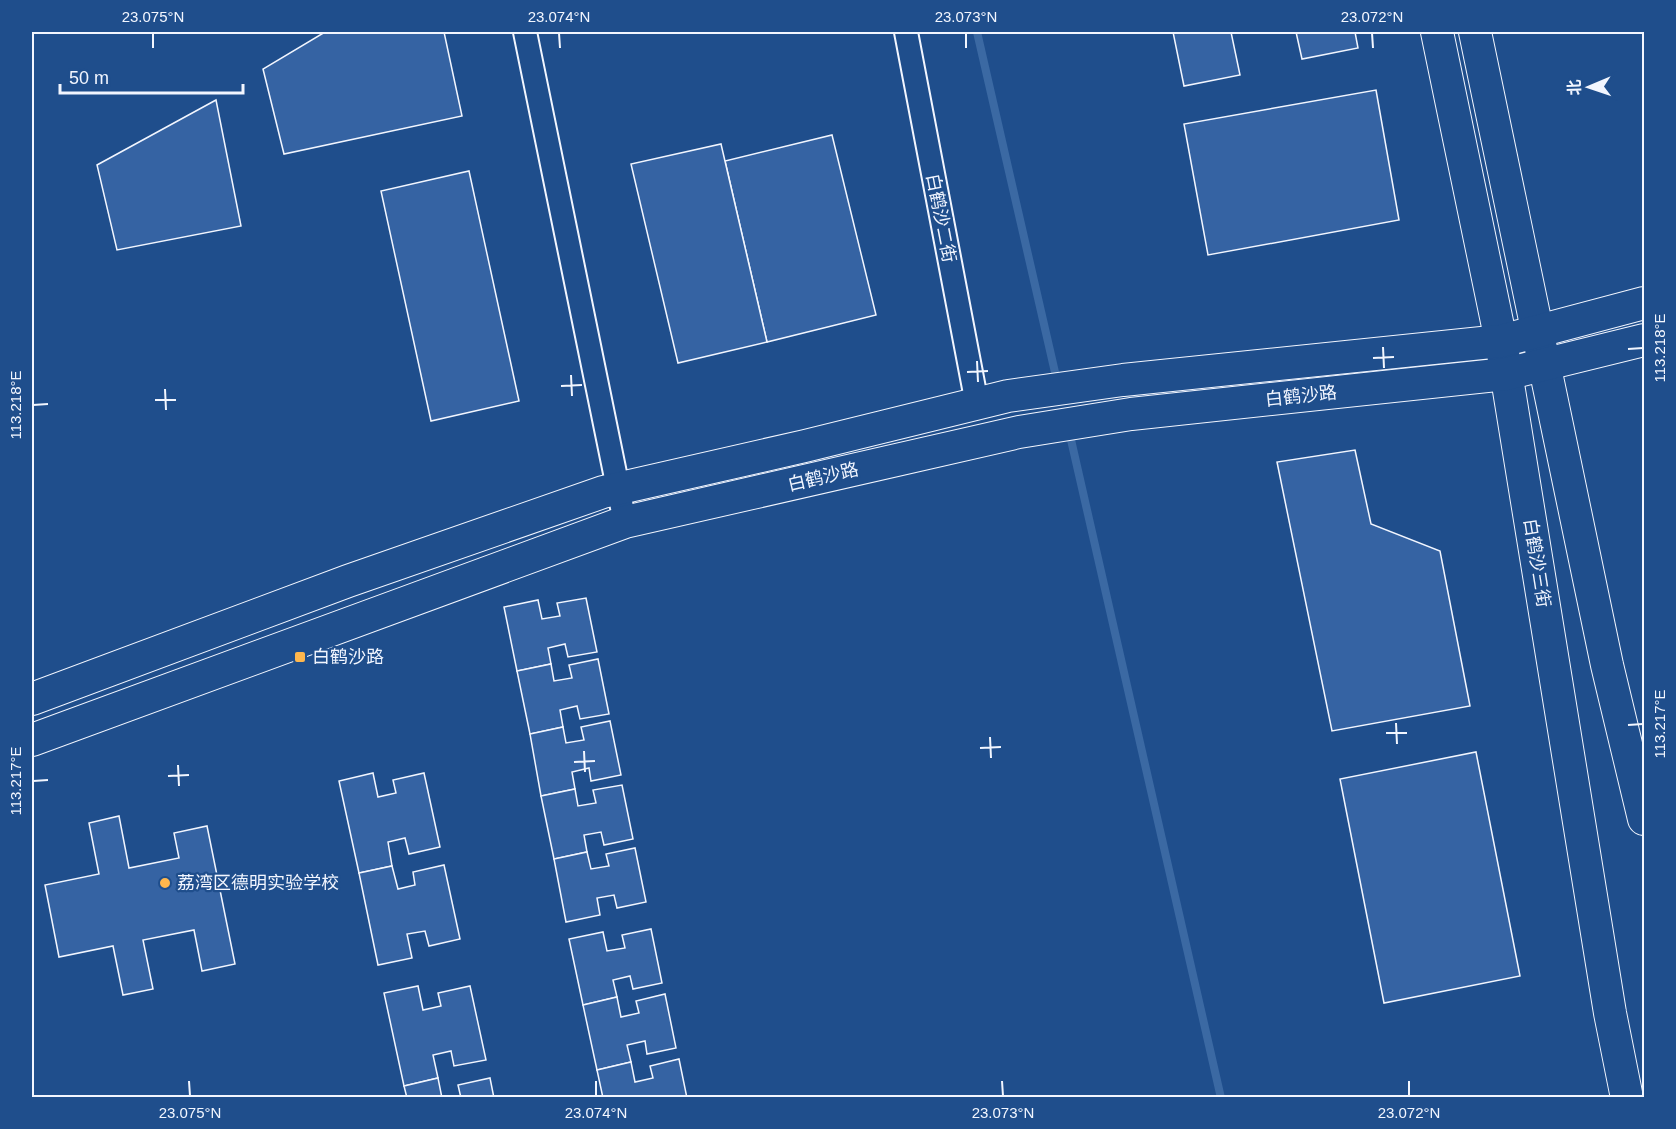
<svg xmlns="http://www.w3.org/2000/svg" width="1676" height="1129" font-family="Arial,'Noto Sans SC',sans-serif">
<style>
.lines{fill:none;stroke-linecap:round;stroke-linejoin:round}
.stream{stroke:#3b69a3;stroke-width:8}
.building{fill:#3563a3;stroke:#f2f6ff;stroke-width:1.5}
.street-casing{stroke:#f2f6ff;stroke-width:26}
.secondary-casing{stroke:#f2f6ff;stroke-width:34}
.street{stroke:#1f4e8c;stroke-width:22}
.secondary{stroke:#1f4e8c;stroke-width:32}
.ticks{fill:none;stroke:#f2f6ff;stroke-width:2}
.poi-dot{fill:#ffb74d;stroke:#1f4e8c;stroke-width:2}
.labels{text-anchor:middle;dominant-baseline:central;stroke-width:4.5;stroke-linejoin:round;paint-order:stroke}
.street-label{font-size:18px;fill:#f2f6ff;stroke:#1f4e8c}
.poi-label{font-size:18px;fill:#f2f6ff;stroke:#1f4e8c;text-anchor:start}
.neatline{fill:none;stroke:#f2f6ff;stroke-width:2}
.ticks-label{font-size:15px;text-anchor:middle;fill:#f2f6ff}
</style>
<rect width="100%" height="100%" fill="#1f4e8c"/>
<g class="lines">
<g class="stream">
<path d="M 977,32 L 1057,381"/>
<path d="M 1069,431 L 1221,1098"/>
</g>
</g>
<g class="building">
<path d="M 325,32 L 444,32 L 462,116 L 284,154 L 263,69 Z"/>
<path d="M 1173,32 L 1231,32 L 1240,75 L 1184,86 Z"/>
<path d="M 1296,32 L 1355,32 L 1358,48 L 1302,59 Z"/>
<path d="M 1376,90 L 1399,220 L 1208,255 L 1184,124 Z"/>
<path d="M 216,100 L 241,226 L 117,250 L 97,165 Z"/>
<path d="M 832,135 L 876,315 L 767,342 L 725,161 Z"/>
<path d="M 721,144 L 767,342 L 678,363 L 631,164 Z"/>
<path d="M 469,171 L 519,401 L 431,421 L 381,191 Z"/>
<path d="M 1355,450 L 1371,524 L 1440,551 L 1470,706 L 1332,731 L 1277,462 Z"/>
<path d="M 586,598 L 597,652 L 568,657 L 565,644 L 548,648 L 551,664 L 517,671 L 504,607 L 538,600 L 542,619 L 560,616 L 557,603 Z"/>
<path d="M 598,659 L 609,714 L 580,719 L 577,706 L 560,710 L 563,727 L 530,734 L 517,671 L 551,664 L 554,681 L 572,678 L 569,665 Z"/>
<path d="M 610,721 L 621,775 L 591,781 L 589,768 L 572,772 L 575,789 L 541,796 L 530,734 L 563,727 L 566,743 L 584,740 L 581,727 Z"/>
<path d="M 1476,752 L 1520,976 L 1384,1003 L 1340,779 Z"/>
<path d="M 373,773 L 378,797 L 396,793 L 393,780 L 424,773 L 440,847 L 409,854 L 405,838 L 388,842 L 392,866 L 359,873 L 339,781 Z"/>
<path d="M 622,785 L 633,839 L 604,845 L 601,832 L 584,835 L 587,852 L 554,859 L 541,796 L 575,789 L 578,806 L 596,803 L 593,790 Z"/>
<path d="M 119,816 L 129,868 L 179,858 L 174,833 L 207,826 L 235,964 L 202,971 L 194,930 L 143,940 L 153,989 L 123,995 L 113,946 L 59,957 L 45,885 L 99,874 L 89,823 Z"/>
<path d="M 635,848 L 646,902 L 617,908 L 614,895 L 597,898 L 600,915 L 566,922 L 554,859 L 587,852 L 591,869 L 609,866 L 606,854 Z"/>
<path d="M 444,865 L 460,939 L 429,946 L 425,931 L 407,934 L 412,958 L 378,965 L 359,873 L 392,866 L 398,889 L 415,885 L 413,872 Z"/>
<path d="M 651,929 L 662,983 L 633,989 L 630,976 L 613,980 L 617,997 L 583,1005 L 569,939 L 603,932 L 607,951 L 625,948 L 622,935 Z"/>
<path d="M 418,986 L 423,1010 L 441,1006 L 438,993 L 470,986 L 486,1060 L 454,1066 L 451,1051 L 433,1055 L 438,1078 L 404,1086 L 384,993 Z"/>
<path d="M 665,994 L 676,1048 L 647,1054 L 645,1041 L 627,1045 L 631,1062 L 597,1070 L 583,1005 L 617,997 L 621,1017 L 639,1013 L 636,1001 Z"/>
<path d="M 679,1059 L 687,1098 L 603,1098 L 597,1070 L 631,1062 L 635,1082 L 653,1078 L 650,1066 Z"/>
<path d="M 438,1078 L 442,1098 L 407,1098 L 404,1086 Z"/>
<path d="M 490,1078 L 494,1098 L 461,1098 L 458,1085 Z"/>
</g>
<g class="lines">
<g class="street-casing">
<g id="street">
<path d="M 525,32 L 625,522"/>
<path d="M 906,32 L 977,404"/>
</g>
</g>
<g class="secondary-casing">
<g id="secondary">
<path d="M 1437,32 L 1501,341 L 1610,1013 L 1627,1098"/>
<path d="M 1475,32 L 1607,665 L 1644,819"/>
<path d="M 32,699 L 348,581 L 603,492 L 805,446 L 1008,396 L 1123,380 L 1501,341 L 1644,303"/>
<path d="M 32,740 L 625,522 L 1019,432 L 1131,414 L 1506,374 L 1644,340"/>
</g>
</g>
<use href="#street" class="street"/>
<use href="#secondary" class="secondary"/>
</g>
<path class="ticks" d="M 153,33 L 153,48M 559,33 L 560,48M 966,33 L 966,48M 1372,33 L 1373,48M 1383,347 L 1384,368M 1628,349 L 1643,348M 1373,358 L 1394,357M 977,361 L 978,382M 967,372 L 988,371M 571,375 L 572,396M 561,386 L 582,385M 165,389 L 166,410M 155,400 L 176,400M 33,405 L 48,404M 1396,723 L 1397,744M 1628,725 L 1643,724M 1386,733 L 1407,733M 990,737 L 991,758M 980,748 L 1001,747M 584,751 L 585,772M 574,762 L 595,761M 178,765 L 179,786M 168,776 L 189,775M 33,781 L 48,780M 189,1081 L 190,1096M 596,1081 L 596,1096M 1002,1081 L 1003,1096M 1409,1081 L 1409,1096"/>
<g class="poi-dot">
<rect x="294" y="651" width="12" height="12" rx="3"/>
<circle cx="165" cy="883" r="6"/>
</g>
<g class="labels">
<g class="street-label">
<text transform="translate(941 218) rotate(79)">白鹤沙二街</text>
<text transform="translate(1301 396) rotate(-6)">白鹤沙路</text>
<text transform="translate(823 477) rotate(-13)">白鹤沙路</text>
<text transform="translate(1537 563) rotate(81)">白鹤沙三街</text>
</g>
<g class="poi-label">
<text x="312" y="657">白鹤沙路</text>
<text x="177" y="883">荔湾区德明实验学校</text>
</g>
</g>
<rect width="1676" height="1129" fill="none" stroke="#1f4e8c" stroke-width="66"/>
<g transform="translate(1589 87) rotate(268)" stroke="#1f4e8c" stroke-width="4.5" paint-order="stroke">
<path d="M0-4.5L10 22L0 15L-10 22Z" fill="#f2f6ff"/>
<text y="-9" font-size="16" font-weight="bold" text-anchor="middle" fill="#f2f6ff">北</text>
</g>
<path d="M60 84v9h183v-9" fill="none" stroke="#f2f6ff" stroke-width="3"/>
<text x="69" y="84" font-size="18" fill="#f2f6ff" stroke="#1f4e8c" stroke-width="4.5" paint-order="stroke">50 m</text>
<rect x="33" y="33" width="1610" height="1063" class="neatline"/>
<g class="ticks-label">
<text x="153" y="22">23.075°N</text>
<text x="559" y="22">23.074°N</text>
<text x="966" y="22">23.073°N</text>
<text x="1372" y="22">23.072°N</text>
<text transform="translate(1660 348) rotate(-90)" y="5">113.218°E</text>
<text transform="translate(16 405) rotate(-90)" y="5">113.218°E</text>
<text transform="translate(1660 724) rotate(-90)" y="5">113.217°E</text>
<text transform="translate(16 781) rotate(-90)" y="5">113.217°E</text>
<text x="190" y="1118">23.075°N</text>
<text x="596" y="1118">23.074°N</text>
<text x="1003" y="1118">23.073°N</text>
<text x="1409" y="1118">23.072°N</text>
</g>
</svg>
